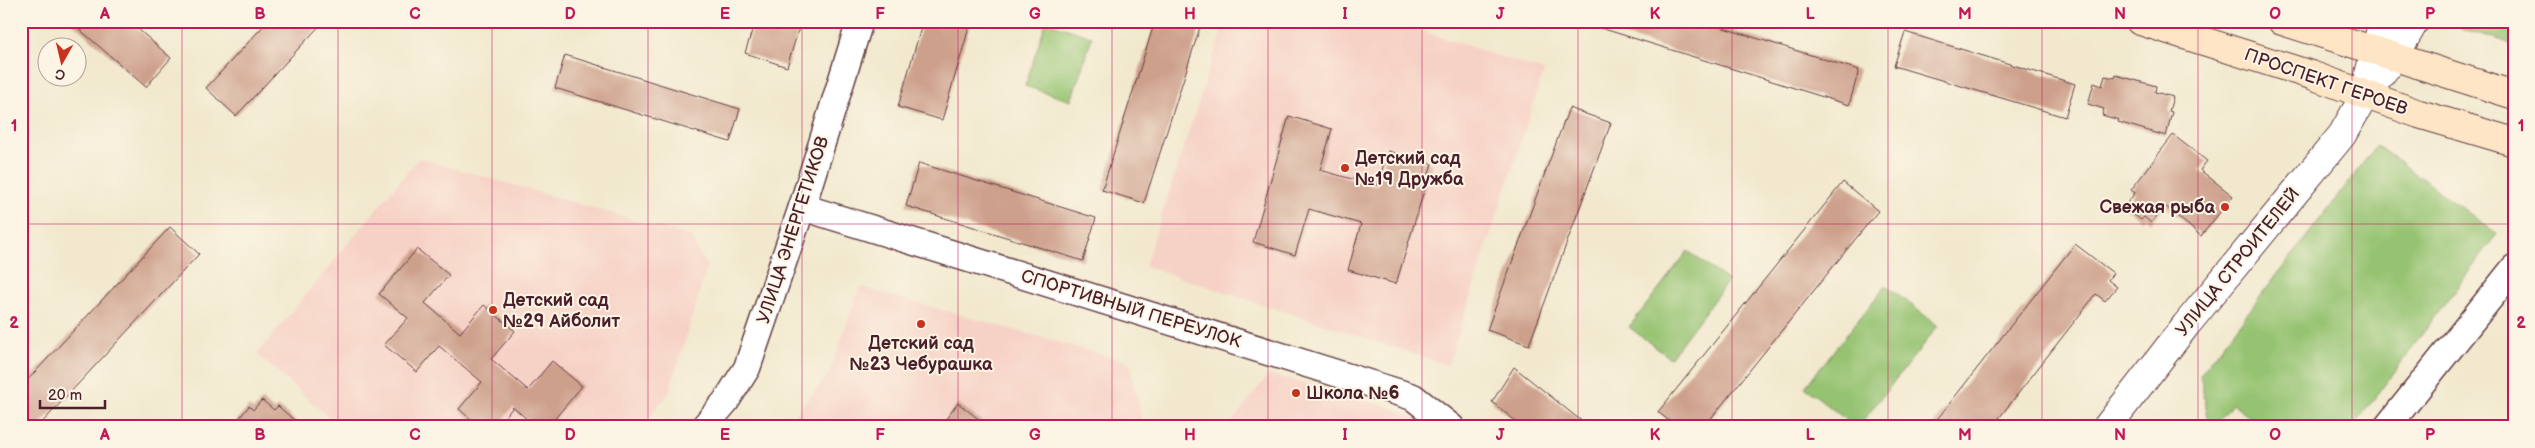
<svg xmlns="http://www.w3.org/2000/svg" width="2535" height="448" font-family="'Balsamiq Sans',sans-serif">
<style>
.built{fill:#f6d1c5}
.green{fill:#95c371;stroke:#70714e}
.building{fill:#cda08c}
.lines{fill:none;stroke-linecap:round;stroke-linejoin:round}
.minor-casing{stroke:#633d43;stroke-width:29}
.tertiary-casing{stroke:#633d43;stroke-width:30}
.secondary-casing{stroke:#633d43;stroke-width:30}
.minor{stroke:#fff;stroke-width:26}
.tertiary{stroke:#fff;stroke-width:28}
.secondary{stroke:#fde5c5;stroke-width:28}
.grid{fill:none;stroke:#c2185b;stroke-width:1;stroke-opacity:0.55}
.poi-dot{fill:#c8321e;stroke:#fcf5e5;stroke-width:2}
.labels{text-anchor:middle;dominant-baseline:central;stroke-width:4;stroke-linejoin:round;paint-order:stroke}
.street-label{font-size:18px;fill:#4a1f2b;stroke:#fcf5e5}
.poi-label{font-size:18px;font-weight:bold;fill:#4a1f2b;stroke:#fcf5e5;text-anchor:start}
.neatline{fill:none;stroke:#c2185b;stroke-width:2}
.grid-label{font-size:16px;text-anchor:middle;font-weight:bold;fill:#c2185b}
</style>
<rect width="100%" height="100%" fill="#fcf5e5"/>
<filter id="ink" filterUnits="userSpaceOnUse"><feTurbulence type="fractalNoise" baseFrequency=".02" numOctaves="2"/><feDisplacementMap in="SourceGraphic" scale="10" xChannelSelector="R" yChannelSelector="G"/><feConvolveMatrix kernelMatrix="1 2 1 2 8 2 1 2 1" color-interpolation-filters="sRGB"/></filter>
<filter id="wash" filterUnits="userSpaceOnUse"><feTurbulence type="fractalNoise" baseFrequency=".0096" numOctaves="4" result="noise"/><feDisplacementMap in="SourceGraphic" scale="20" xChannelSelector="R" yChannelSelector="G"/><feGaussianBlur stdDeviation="1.12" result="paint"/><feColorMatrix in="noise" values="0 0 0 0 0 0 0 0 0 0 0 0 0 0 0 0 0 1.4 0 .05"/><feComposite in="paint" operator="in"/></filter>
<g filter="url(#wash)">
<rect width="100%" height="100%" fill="#f1e8cd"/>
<g class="built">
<path d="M 1225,21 L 1392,21 L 1544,71 L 1448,365 L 1145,266 Z"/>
<path d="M 419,158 L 690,236 L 707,267 L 669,393 L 641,427 L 340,427 L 257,354 Z"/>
<path d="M 860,287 L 1129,362 L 1144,427 L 785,427 L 829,374 Z"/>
<path d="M 1269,374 L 1404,411 L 1426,427 L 1228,427 Z"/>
</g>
<g class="green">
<path d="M 2454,21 L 2514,21 L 2514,44 L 2463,29 Z"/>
<path d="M 1046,22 L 1092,37 L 1071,101 L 1025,86 Z"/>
<path d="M 2377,145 L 2497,234 L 2353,427 L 2263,427 L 2232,404 L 2216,425 L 2208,417 L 2200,375 Z"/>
<path d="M 1688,251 L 1728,281 L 1670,358 L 1629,327 Z"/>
<path d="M 1886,285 L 1938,326 L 1858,427 L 1855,427 L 1805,387 Z"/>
</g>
<g id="blocks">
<g class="building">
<path d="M 70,21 L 129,21 L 171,58 L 146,87 Z"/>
<path d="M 268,21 L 324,21 L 236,116 L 206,88 Z"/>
<path d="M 755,21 L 801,21 L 787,67 L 745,53 Z"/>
<path d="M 923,21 L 971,21 L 942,120 L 898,107 Z"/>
<path d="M 1155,21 L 1202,21 L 1144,203 L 1102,190 Z"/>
<path d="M 1592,21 L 1701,21 L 1859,70 L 1849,105 L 1591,25 Z"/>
<path d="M 1905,32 L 2075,84 L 2065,117 L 1894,66 Z"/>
<path d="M 565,55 L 740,109 L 730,142 L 555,88 Z"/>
<path d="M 2116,75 L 2156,86 L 2155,92 L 2173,97 L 2169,111 L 2172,112 L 2166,136 L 2118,122 L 2119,120 L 2102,115 L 2104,109 L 2088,104 L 2094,83 L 2102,86 L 2105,76 L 2115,78 Z"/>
<path d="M 1569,108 L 1611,123 L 1529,345 L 1487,330 Z"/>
<path d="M 1289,116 L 1332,129 L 1320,170 L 1377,186 L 1388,151 L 1432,164 L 1396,284 L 1348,270 L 1361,224 L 1309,209 L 1295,255 L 1253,242 Z"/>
<path d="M 2173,135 L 2207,161 L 2200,170 L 2233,196 L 2201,236 L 2165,206 L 2151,223 L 2144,217 L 2141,220 L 2124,207 L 2135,193 L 2131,190 Z"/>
<path d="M 919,163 L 1096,218 L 1083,261 L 906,206 Z"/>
<path d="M 1843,182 L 1878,211 L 1704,427 L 1677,427 L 1658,412 Z"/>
<path d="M 170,227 L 199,254 L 38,427 L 21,427 L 21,387 Z"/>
<path d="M 2075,244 L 2113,273 L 2108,280 L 2117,287 L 2105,301 L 2096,294 L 1992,427 L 1931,427 Z"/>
<path d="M 417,249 L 449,275 L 425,303 L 460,333 L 484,305 L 515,331 L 491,359 L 528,390 L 552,361 L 582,386 L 548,427 L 536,427 L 513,407 L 497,427 L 480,427 L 459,409 L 482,382 L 439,346 L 417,372 L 384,345 L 408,318 L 379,294 Z"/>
<path d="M 1514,367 L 1589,427 L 1523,427 L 1492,402 Z"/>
<path d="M 262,400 L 274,410 L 278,406 L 302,427 L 232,427 L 249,406 L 253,410 Z"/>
<path d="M 958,403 L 989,427 L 940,427 Z"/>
</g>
</g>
</g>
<g filter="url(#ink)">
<use href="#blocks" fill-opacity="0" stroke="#633d43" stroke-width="1"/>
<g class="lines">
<g class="minor-casing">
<g id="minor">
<path d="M 802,207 L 1413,397 L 1451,427"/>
<path d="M 704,427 L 726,401 L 747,368 L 802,207 L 860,21"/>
<path d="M 2387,427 L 2514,268"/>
</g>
</g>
<g class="tertiary-casing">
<g id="tertiary">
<path d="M 2369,74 L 2383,21"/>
<path d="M 2107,427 L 2186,325 L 2342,135 L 2365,95 L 2394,57 L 2415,21"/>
</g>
</g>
<g class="secondary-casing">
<g id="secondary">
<path d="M 2140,21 L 2311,75 L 2419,114 L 2514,142"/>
<path d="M 2282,21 L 2514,95"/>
</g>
</g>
<use href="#minor" class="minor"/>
<use href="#tertiary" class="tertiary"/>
<use href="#secondary" class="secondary"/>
</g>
</g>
<path class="grid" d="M 182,21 L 182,427M 338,21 L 338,427M 492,21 L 492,427M 648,21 L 648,427M 802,21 L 802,427M 958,21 L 958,427M 1112,21 L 1112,427M 1268,21 L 1268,427M 1422,21 L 1422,427M 1578,21 L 1578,427M 1732,21 L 1732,427M 1888,21 L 1888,427M 2042,21 L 2042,427M 2198,21 L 2198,427M 2352,21 L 2352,427M 21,224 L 2514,224"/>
<g class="poi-dot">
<circle cx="1345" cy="168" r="5"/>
<circle cx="2225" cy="207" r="5"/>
<circle cx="493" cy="310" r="5"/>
<circle cx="921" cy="324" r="5"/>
<circle cx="1296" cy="393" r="5"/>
</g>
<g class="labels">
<g class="street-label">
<text transform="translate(2326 82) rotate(19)">ПРОСПЕКТ ГЕРОЕВ</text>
<text transform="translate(793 230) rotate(-72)">УЛИЦА ЭНЕРГЕТИКОВ</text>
<text transform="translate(2238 262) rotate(-51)">УЛИЦА СТРОИТЕЛЕЙ</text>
<text transform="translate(1131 309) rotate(17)">СПОРТИВНЫЙ ПЕРЕУЛОК</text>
</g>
<g class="poi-label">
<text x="1355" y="158">Детский сад<tspan x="1355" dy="21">№19 Дружба</tspan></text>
<text x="2215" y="207" text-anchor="end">Свежая рыба</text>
<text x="503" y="300">Детский сад<tspan x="503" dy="21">№29 Айболит</tspan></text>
<text x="921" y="343" text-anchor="middle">Детский сад<tspan x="921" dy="21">№23 Чебурашка</tspan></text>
<text x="1306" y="393">Школа №6</text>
</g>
</g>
<rect width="2535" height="448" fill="none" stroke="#fcf5e5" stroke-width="55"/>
<g transform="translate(62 62) rotate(188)"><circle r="24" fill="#fcf5e5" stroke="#b59f9b"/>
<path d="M0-4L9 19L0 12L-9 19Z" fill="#c8321e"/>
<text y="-8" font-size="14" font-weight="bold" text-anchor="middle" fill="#4a1f2b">С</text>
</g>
<path d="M40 400v8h65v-8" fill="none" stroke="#4a1f2b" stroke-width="2.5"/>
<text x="48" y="400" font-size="15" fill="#4a1f2b" stroke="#fcf5e5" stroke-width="4" paint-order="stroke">20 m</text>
<rect x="28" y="28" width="2480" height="392" class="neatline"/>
<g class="grid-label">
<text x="105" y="19">A</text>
<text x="260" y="19">B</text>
<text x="415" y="19">C</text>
<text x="570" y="19">D</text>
<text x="725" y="19">E</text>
<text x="880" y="19">F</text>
<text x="1035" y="19">G</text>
<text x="1190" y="19">H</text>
<text x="1345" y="19">I</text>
<text x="1500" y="19">J</text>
<text x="1655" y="19">K</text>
<text x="1810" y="19">L</text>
<text x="1965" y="19">M</text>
<text x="2120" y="19">N</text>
<text x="2275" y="19">O</text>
<text x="2430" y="19">P</text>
<text x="14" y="131">1</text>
<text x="2521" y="131">1</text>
<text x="14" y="328">2</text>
<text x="2521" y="328">2</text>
<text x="105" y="440">A</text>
<text x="260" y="440">B</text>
<text x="415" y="440">C</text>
<text x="570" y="440">D</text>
<text x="725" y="440">E</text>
<text x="880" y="440">F</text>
<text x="1035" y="440">G</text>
<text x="1190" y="440">H</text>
<text x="1345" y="440">I</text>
<text x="1500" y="440">J</text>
<text x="1655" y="440">K</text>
<text x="1810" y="440">L</text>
<text x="1965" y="440">M</text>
<text x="2120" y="440">N</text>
<text x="2275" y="440">O</text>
<text x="2430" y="440">P</text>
</g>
</svg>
